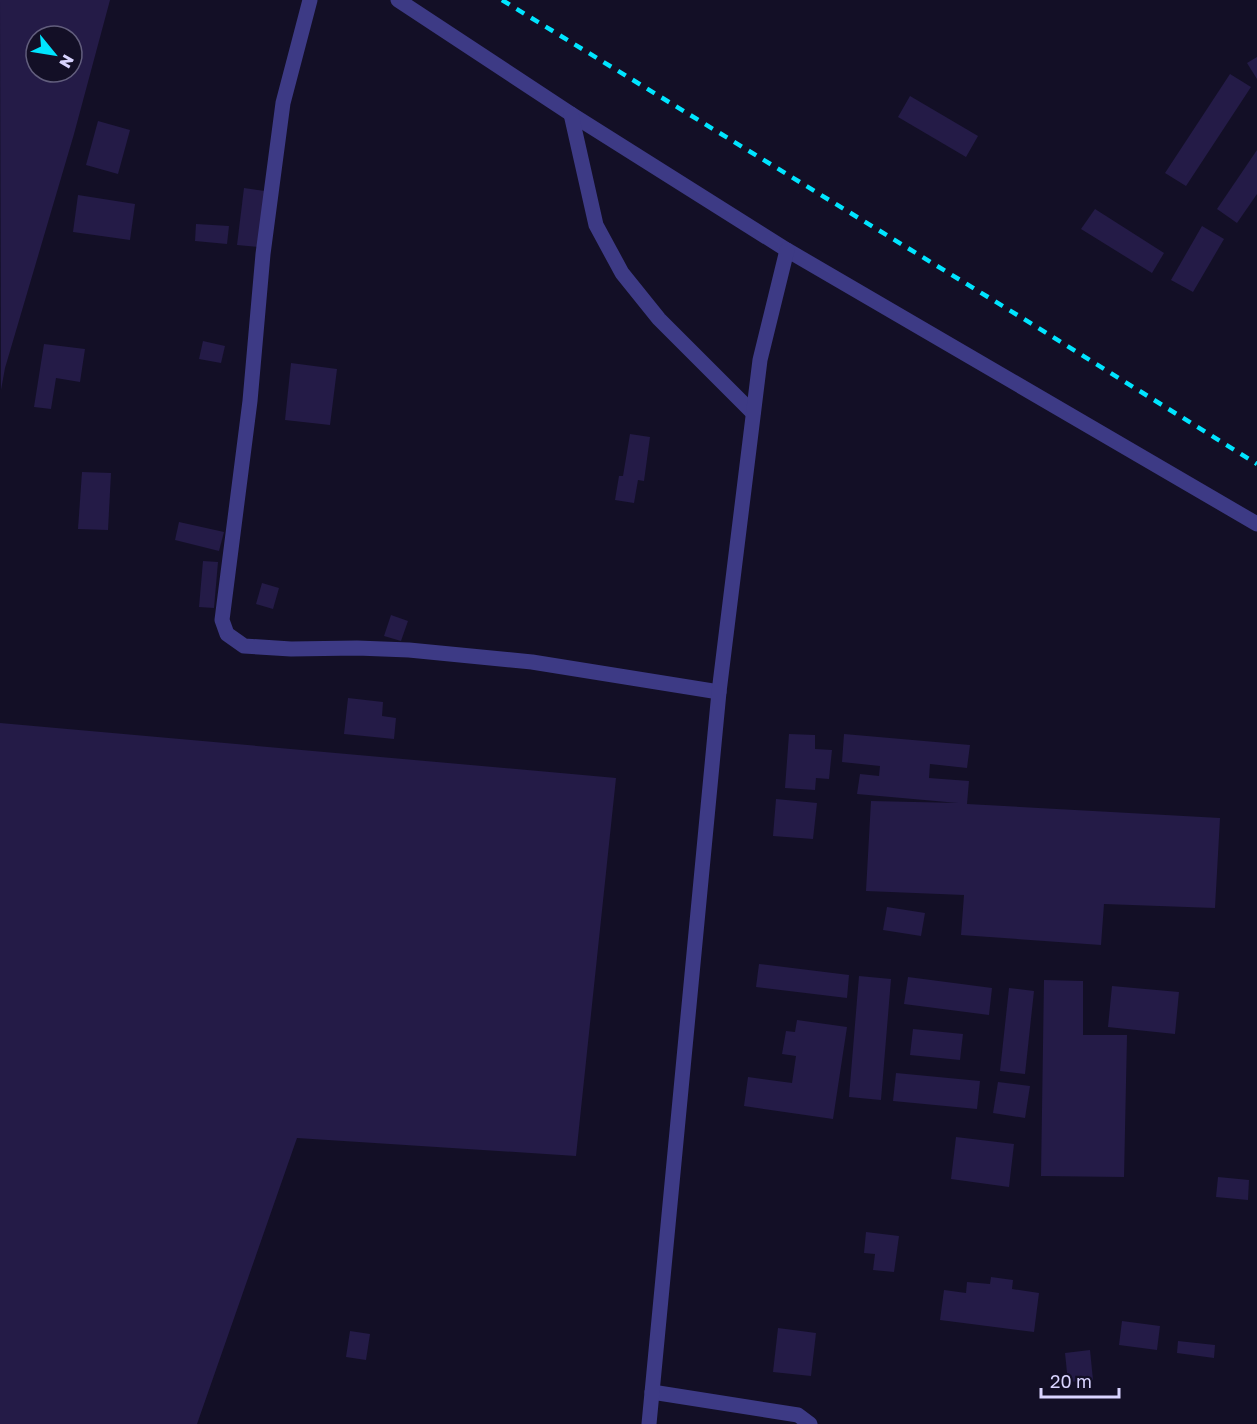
<svg xmlns="http://www.w3.org/2000/svg" width="1257" height="1424" font-family="'Golos Text',sans-serif">
<style>
.building{fill:#241b47;fill-rule:evenodd}
.lines{fill:none;stroke-linecap:round;stroke-linejoin:round}
.street{stroke:#3d3a85;stroke-width:15}
.rail{stroke:#00e5ff;stroke-width:4.5;stroke-dasharray:9 8;stroke-linecap:butt}
</style>
<rect width="100%" height="100%" fill="#130f26"/>
<g class="building">
<path d="M 0,0 L 110,0 L 74,134 L 5,368 L 1,390 ZM 36,36 L 72,36 L 72,72 L 36,72 Z"/>
<path d="M 1257,57 L 1257,79 L 1247,63 Z"/>
<path d="M 1230,74 L 1251,87 L 1186,186 L 1165,173 Z"/>
<path d="M 910,96 L 978,136 L 966,157 L 898,117 Z"/>
<path d="M 98,121 L 130,130 L 118,174 L 86,165 Z"/>
<path d="M 1257,150 L 1257,194 L 1237,223 L 1217,209 Z"/>
<path d="M 244,188 L 265,191 L 258,247 L 237,245 Z"/>
<path d="M 78,195 L 135,204 L 130,240 L 73,232 Z"/>
<path d="M 1095,209 L 1164,253 L 1152,273 L 1081,229 Z"/>
<path d="M 196,224 L 229,226 L 227,244 L 195,241 Z"/>
<path d="M 1202,226 L 1224,239 L 1193,292 L 1171,280 Z"/>
<path d="M 203,341 L 225,346 L 221,363 L 199,359 Z"/>
<path d="M 44,344 L 85,349 L 80,382 L 56,378 L 51,409 L 34,407 Z"/>
<path d="M 291,363 L 337,369 L 330,425 L 285,420 Z"/>
<path d="M 630,434 L 650,437 L 644,481 L 638,480 L 634,503 L 615,500 L 619,476 L 623,476 Z"/>
<path d="M 82,472 L 111,473 L 108,530 L 78,529 Z"/>
<path d="M 179,522 L 224,532 L 219,551 L 175,540 Z"/>
<path d="M 203,561 L 218,562 L 214,608 L 199,607 Z"/>
<path d="M 262,583 L 279,588 L 273,609 L 256,604 Z"/>
<path d="M 391,615 L 408,621 L 401,641 L 384,636 Z"/>
<path d="M 348,698 L 383,702 L 382,716 L 396,718 L 394,739 L 344,734 Z"/>
<path d="M 0,723 L 616,778 L 576,1156 L 297,1138 L 197,1424 L 0,1424 Z"/>
<path d="M 789,734 L 815,735 L 815,749 L 832,750 L 829,779 L 816,778 L 815,790 L 785,788 Z"/>
<path d="M 844,734 L 970,745 L 967,768 L 930,764 L 929,778 L 969,781 L 967,804 L 1220,818 L 1215,908 L 1104,904 L 1101,945 L 961,935 L 964,895 L 866,891 L 871,801 L 958,803 L 857,794 L 860,774 L 879,776 L 880,766 L 842,762 Z"/>
<path d="M 776,799 L 817,803 L 813,839 L 773,836 Z"/>
<path d="M 887,907 L 925,913 L 921,936 L 883,930 Z"/>
<path d="M 759,964 L 849,975 L 847,998 L 756,987 Z"/>
<path d="M 859,976 L 891,979 L 881,1100 L 849,1097 Z"/>
<path d="M 908,977 L 992,988 L 989,1015 L 904,1004 Z"/>
<path d="M 1044,980 L 1083,981 L 1083,1035 L 1127,1035 L 1124,1177 L 1041,1176 Z"/>
<path d="M 1112,986 L 1179,992 L 1175,1034 L 1108,1027 Z"/>
<path d="M 1009,988 L 1034,991 L 1025,1074 L 1000,1071 Z"/>
<path d="M 797,1020 L 847,1027 L 833,1119 L 744,1106 L 748,1077 L 792,1083 L 796,1056 L 782,1054 L 786,1031 L 795,1032 Z"/>
<path d="M 913,1029 L 963,1034 L 960,1060 L 910,1055 Z"/>
<path d="M 896,1073 L 980,1081 L 977,1109 L 893,1101 Z"/>
<path d="M 998,1082 L 1030,1086 L 1025,1118 L 993,1113 Z"/>
<path d="M 956,1137 L 1014,1144 L 1009,1187 L 951,1179 Z"/>
<path d="M 1218,1177 L 1249,1180 L 1248,1200 L 1216,1197 Z"/>
<path d="M 866,1232 L 899,1236 L 894,1272 L 873,1270 L 875,1254 L 864,1253 Z"/>
<path d="M 991,1277 L 1013,1280 L 1012,1289 L 1039,1293 L 1034,1332 L 940,1320 L 944,1290 L 966,1293 L 967,1282 L 990,1284 Z"/>
<path d="M 1122,1321 L 1160,1326 L 1157,1350 L 1119,1345 Z"/>
<path d="M 778,1328 L 816,1333 L 811,1376 L 773,1372 Z"/>
<path d="M 350,1331 L 370,1334 L 366,1360 L 346,1357 Z"/>
<path d="M 1178,1341 L 1215,1345 L 1214,1358 L 1177,1353 Z"/>
<path d="M 1090,1350 L 1093,1380 L 1068,1382 L 1065,1353 Z"/>
</g>
<g class="lines">
<g class="street">
<path d="M 310,0 L 283,103 L 263,254 L 250,401 L 222,620 L 227,634 L 244,646 L 291,649 L 357,648 L 409,650 L 532,662 L 719,692"/>
<path d="M 398,0 L 571,114 L 787,250 L 1257,524"/>
<path d="M 571,114 L 596,225 L 622,273 L 659,319 L 753,413"/>
<path d="M 652,1392 L 798,1415 L 810,1424"/>
<path d="M 649,1424 L 719,692 L 760,360 L 787,250"/>
</g>
<path class="rail" d="M 502,0 L 1019,316 L 1257,464"/>
</g>
<g transform="translate(54 54) rotate(120)"><circle r="28" fill="#130f26" stroke="#625e7d" stroke-width="1.5"/>
<path d="M0-4.5L10 22L0 15L-10 22Z" fill="#00e5ff"/>
<text y="-9" font-size="16" font-weight="bold" text-anchor="middle" fill="#d9d4ff">N</text>
</g>
<path d="M1041 1388v9h78v-9" fill="none" stroke="#d9d4ff" stroke-width="3"/>
<text x="1050" y="1388" font-size="18" fill="#d9d4ff" stroke="#130f26" stroke-width="4.5" paint-order="stroke">20 m</text>
</svg>
